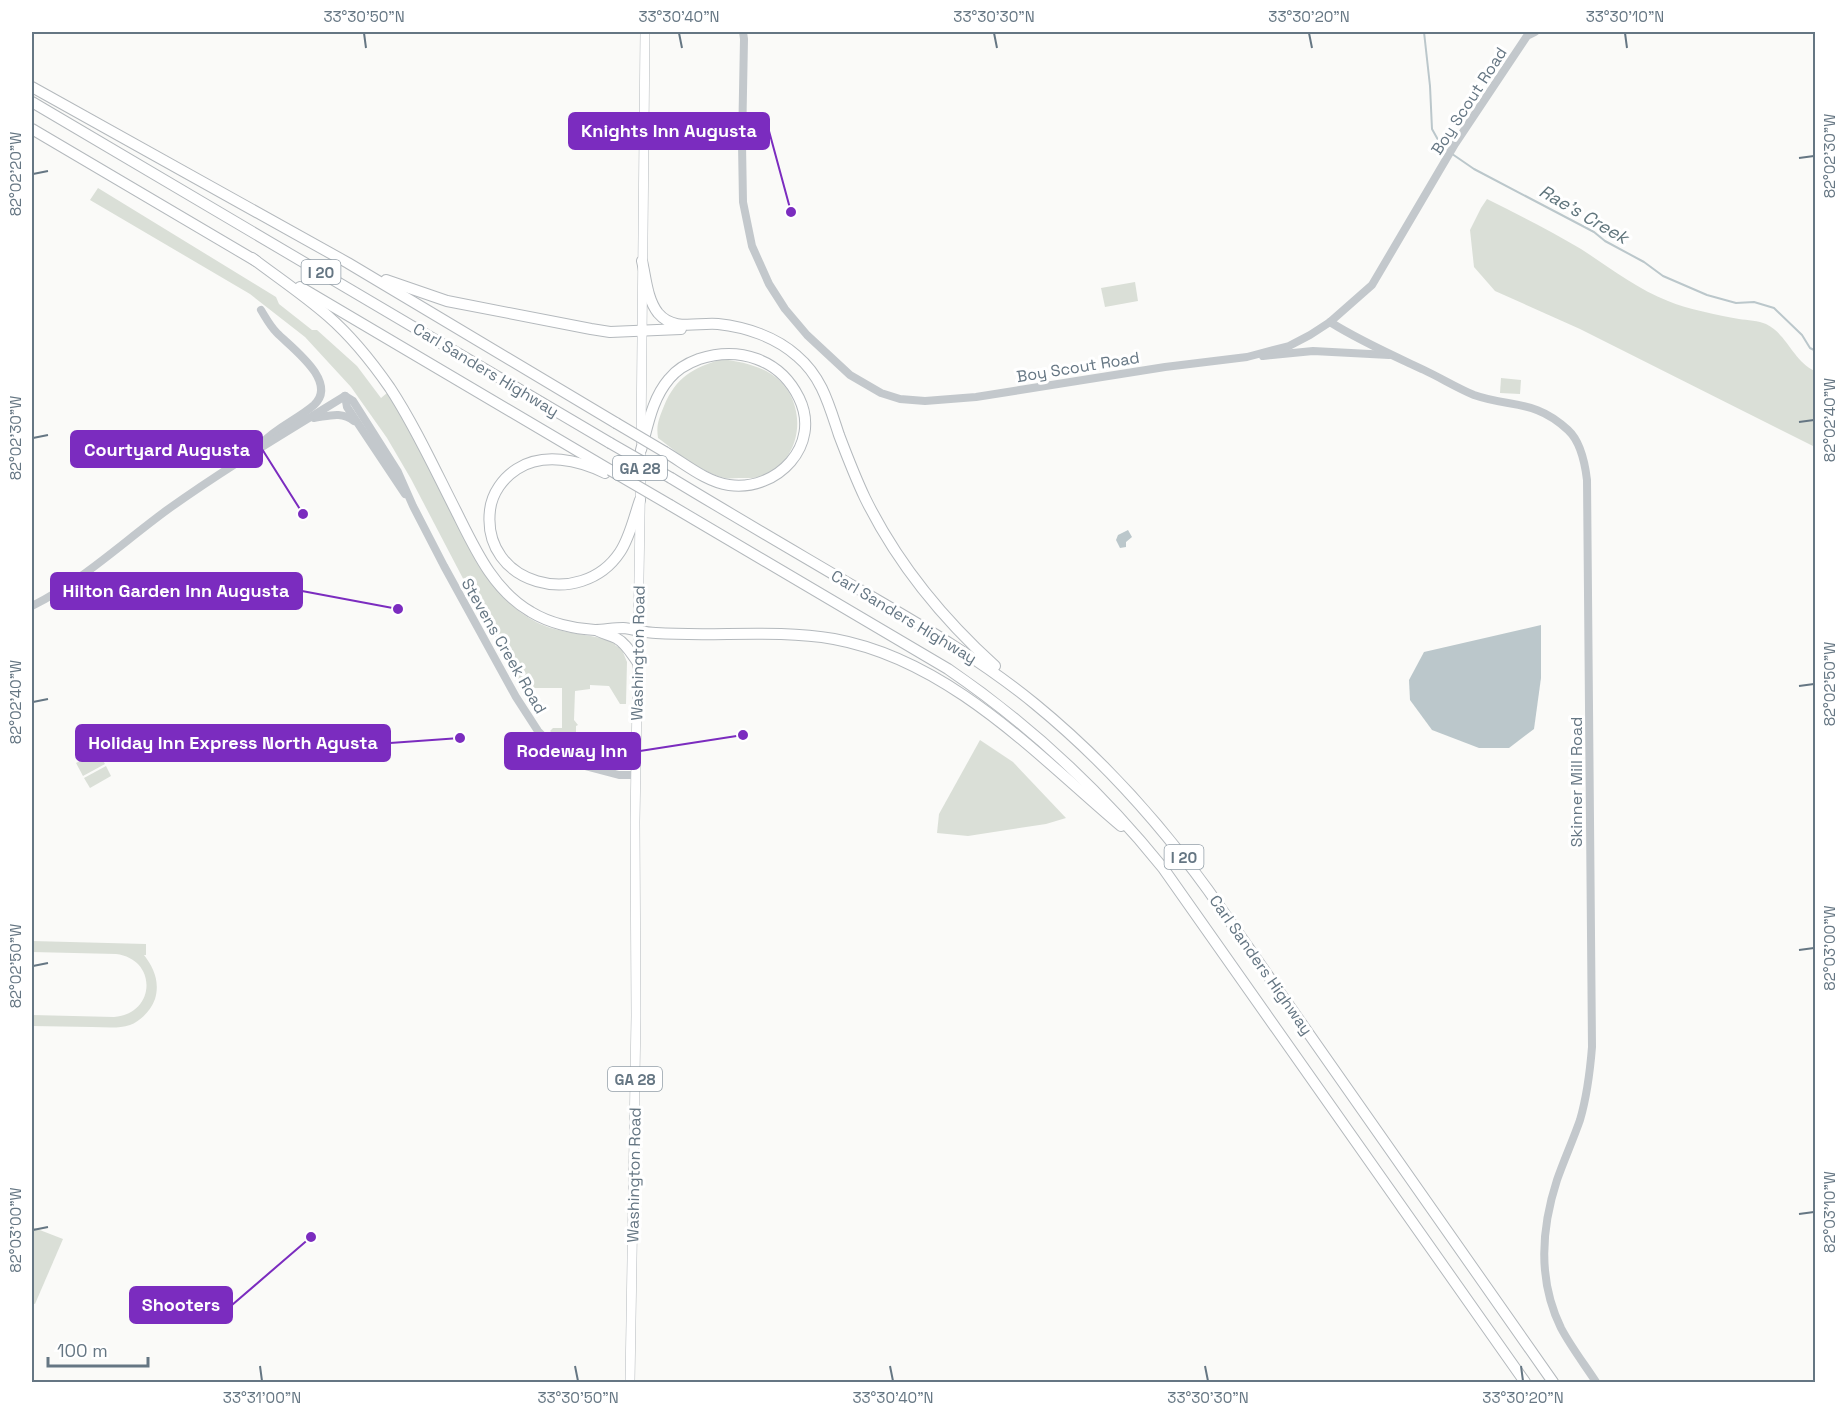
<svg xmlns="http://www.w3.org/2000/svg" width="1847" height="1414" font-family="'Space Grotesk',sans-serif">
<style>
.green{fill:#dadfd7}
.water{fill:#bbc7cb}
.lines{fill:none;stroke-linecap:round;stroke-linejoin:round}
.stream{stroke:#bbc7cb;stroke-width:2}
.major-casing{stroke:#b5babe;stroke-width:10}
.highway-casing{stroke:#b4b9bd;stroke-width:12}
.minor{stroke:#c3c8cc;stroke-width:8}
.major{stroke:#fff;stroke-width:9}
.highway{stroke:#fff;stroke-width:10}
.highway-bridge-casing{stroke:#b4b9bd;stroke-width:12;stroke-linecap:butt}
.highway-bridge{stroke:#fff;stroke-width:10}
.ticks{fill:none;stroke:#657683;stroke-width:2}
.labels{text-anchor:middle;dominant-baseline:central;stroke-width:6;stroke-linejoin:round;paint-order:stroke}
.shield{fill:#fff;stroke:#939fa8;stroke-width:1.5}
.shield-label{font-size:15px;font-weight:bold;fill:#657683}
.street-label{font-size:16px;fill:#657683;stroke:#fff}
.water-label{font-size:18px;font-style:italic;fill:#60757c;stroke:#fff}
.leader{fill:none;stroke:#7b2cbf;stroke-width:2}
.callout-dot{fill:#7b2cbf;stroke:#fff;stroke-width:2}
.callout{fill:#7b2cbf;stroke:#7b2cbf;stroke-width:2}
.callout-label{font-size:18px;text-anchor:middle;font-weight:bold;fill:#fff}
.neatline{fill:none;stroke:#657683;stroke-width:2}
.ticks-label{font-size:15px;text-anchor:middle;fill:#657683}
</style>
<rect width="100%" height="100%" fill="#fafaf8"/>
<g class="green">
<path d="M 98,188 L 276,297 L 279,304 L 312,330 L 317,330 L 357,366 L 381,398 L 387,393 L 401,412 C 417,442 432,472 447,502 C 470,546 489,598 536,622 C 562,635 589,633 616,642 L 615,645 L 618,647 L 620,645 L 627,662 L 626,704 L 620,704 L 609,686 L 590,685 L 590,689 L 575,691 L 574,720 L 578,725 L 576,726 L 576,740 L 579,742 L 582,748 L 576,750 L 563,743 L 550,731 L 553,728 L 562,728 L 562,688 L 530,688 L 530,694 L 526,693 L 469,590 L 411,479 L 387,438 L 351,387 L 305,337 L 250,294 L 90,200 Z"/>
<path d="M 1487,199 C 1519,215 1551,231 1581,249 C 1609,267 1637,289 1668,301 C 1687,309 1718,315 1739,319 C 1747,320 1759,321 1766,324 C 1787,334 1793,361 1815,371 L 1815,447 L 1580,329 L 1495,291 L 1474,267 L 1470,230 L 1481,208 Z"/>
<path d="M 1135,282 L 1138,301 L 1105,307 L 1101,288 Z"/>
<path d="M 722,359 C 742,362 765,366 781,382 C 806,408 802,454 770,473 C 760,479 749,478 739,478 C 734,478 729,479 725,478 C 700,472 678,453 658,438 C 656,424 659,419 664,406 C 676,377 693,368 722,359 Z"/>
<path d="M 1501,378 L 1521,380 L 1520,394 L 1500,393 Z"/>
<path d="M 980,740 L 1013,762 L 1066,818 L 1046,824 L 968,836 L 937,833 L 939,814 Z"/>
<path d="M 98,751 L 105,764 L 83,776 L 76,763 Z"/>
<path d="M 106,766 L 111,776 L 90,788 L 84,778 Z"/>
<path d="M 32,941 L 146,944 L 146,955 L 144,955 C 154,968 160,982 155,999 C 151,1010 141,1021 130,1025 C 118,1029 105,1027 92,1027 C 72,1027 52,1026 32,1026 L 32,1015 L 114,1017 C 156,1014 158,959 116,954 L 32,952 Z"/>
<path d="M 32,1227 L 63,1239 L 35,1304 L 32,1303 Z"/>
</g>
<g class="water">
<path d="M 1128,530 L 1132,537 L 1126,542 L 1126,547 L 1120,548 L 1116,540 L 1118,535 Z"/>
<path d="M 1541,625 L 1541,678 L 1534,729 L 1509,748 L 1479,748 L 1432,730 L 1410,700 L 1409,680 L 1424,652 Z"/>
</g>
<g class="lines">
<path class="stream" d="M 1424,32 L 1430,86 L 1432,129 L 1442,147 L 1474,169 L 1594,232 L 1605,241 L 1644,262 L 1663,276 L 1707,295 L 1736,303 L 1754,302 L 1774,308 L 1802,335 L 1810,348 L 1816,351"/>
<g class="major-casing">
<g id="major">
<path d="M 641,441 L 645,32"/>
<path d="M 630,1382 L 636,1016 L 635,822 L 641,455"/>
</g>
</g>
<g class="highway-casing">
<g id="highway">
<path d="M 32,87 L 348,263 L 616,423"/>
<path d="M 32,102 L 610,443"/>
<path d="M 32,129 L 256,261"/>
<path d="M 252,258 C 277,277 304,295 328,316 C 351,336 372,362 390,388 C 415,426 435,470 456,511 C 475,549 493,590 531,612 C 549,623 574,629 595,630 C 604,630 613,628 623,628 C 634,629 645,633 656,633 C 715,637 776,629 834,639 C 949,660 1036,754 1121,826"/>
<path d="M 642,261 C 646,278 647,299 658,313 C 674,332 697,322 718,324 C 746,327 776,337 797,356 C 822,377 829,405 839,435 C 847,456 855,477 865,498 C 896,561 943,619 995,666"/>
<path d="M 386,280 L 447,301 L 591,329 L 610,332 L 681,329"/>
<path d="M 300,287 L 610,470"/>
<path d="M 641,450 C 648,425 652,399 669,379 C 677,369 688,363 699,359 C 739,346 780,359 799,398 C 822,445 777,492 729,485 C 706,482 684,463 665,452"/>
<path d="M 605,473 C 579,460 543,452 517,469 C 503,478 492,493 490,510 C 481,585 581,611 620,552 C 630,537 634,517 640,500"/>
<path d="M 671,478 C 732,515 794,551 855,587 C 917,623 979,658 1035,704 C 1101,758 1158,821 1208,890 L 1553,1382"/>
<path d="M 670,505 L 948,669 C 1030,725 1101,791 1163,868 L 1525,1382"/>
<path d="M 598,631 C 604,634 610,635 616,638 C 626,643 632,655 639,664"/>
</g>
</g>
<g class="minor">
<path d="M 743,32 L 744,39 L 742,144 L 743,202 L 752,246 L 769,284 L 785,309 L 807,335 L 850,375 L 881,393 L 900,399 L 925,401 L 976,397 L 1165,367 L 1247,357 L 1289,346 L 1310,335 L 1330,322 L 1372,285 L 1455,144 L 1527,36 L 1535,32"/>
<path d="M 261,310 C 266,318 270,326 277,333 C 292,348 339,382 314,405 C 298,419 277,427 262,443"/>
<path d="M 1330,322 C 1360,341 1392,355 1424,370 C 1441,378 1457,388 1474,395 C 1511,408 1535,399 1568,430 C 1581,442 1585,463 1587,480 L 1592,1047 C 1590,1072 1587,1096 1580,1120 C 1573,1140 1564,1160 1557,1180 C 1541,1229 1538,1281 1561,1328 C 1571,1347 1585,1365 1596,1382"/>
<path d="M 1263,356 L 1313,351 L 1389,355"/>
<path d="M 345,396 L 353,401 L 398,472 L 413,506 L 444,566 L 516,697 L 538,731 L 555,748 L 581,765 L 619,775 L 636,775"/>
<path d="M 345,396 L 347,407 L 405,494"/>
<path d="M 314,418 C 329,416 341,411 354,421"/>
<path d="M 32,606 C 82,581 122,543 167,510 C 224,469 285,433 345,396"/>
</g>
<use href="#major" class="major"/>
<use href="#highway" class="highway"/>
<g class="highway-bridge-casing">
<g id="highway-bridge">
<path d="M 616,423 L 665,452"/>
<path d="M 610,443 L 671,478"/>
<path d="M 610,470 L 670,505"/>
</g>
</g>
<use href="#highway-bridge" class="highway-bridge"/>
</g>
<path class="ticks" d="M 364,33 L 366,48M 679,33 L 682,48M 994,33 L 997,48M 1309,33 L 1312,48M 1625,33 L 1627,48M 1799,158 L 1814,156M 33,174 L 48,171M 1799,422 L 1814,420M 33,438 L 48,435M 1799,686 L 1814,684M 33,702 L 48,699M 1799,950 L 1814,948M 33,966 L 48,963M 1799,1214 L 1814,1212M 33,1230 L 48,1227M 260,1366 L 262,1381M 575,1366 L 578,1381M 890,1366 L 893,1381M 1205,1366 L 1208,1381M 1521,1366 L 1523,1381"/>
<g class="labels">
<g class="shield">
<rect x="301.5" y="260" width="39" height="24" rx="4.5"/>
<rect x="613" y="456" width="54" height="24" rx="4.5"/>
<rect x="1164.5" y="845" width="39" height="24" rx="4.5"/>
<rect x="608" y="1067" width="54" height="24" rx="4.5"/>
</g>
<g class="shield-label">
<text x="321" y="272">I 20</text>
<text x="640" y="468">GA 28</text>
<text x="1184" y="857">I 20</text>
<text x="635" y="1079">GA 28</text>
</g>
<g class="street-label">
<text transform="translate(1469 101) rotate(-57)">Boy Scout Road</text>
<text transform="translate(1078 367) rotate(-9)">Boy Scout Road</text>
<text transform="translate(486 370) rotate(31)">Carl Sanders Highway</text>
<text transform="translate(904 617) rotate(31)">Carl Sanders Highway</text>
<text transform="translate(504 646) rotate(60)">Stevens Creek Road</text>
<text transform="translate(638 653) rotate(-89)">Washington Road</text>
<text transform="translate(1576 782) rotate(-90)">Skinner Mill Road</text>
<text transform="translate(1261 965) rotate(55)">Carl Sanders Highway</text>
<text transform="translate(634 1175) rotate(-89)">Washington Road</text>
</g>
<g class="water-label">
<text transform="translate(1584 214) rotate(30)">Rae's Creek</text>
</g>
</g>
<path class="leader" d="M791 212L769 131M303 514L262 449M398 609L302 591M460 738L390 743M743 735L640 751M311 1237L232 1305"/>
<g class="callout-dot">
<circle cx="791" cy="212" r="6"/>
<circle cx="303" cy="514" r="6"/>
<circle cx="398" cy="609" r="6"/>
<circle cx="460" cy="738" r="6"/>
<circle cx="743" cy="735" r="6"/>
<circle cx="311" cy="1237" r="6"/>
</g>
<g class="callout">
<rect x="569" y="113" width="200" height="36" rx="6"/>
<rect x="71" y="431" width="191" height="36" rx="6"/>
<rect x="51" y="573" width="251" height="36" rx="6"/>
<rect x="76" y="725" width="314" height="36" rx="6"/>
<rect x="505" y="733" width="135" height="36" rx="6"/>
<rect x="130" y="1287" width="102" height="36" rx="6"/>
</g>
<g class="callout-label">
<text x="669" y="137">Knights Inn Augusta</text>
<text x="167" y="456">Courtyard Augusta</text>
<text x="176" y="597">Hilton Garden Inn Augusta</text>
<text x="233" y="749">Holiday Inn Express North Agusta</text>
<text x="572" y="757">Rodeway Inn</text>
<text x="181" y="1311">Shooters</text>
</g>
<rect width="1847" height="1414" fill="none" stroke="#ffffff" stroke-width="66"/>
<path d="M48 1357v9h100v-9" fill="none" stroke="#657683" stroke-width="3"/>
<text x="57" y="1357" font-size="18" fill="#657683" stroke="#ffffff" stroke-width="4.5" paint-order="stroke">100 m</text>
<rect x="33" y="33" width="1781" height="1348" class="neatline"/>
<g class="ticks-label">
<text x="364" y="22">33°30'50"N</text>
<text x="679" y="22">33°30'40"N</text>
<text x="994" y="22">33°30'30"N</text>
<text x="1309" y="22">33°30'20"N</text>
<text x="1625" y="22">33°30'10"N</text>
<text transform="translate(1830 156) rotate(-90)" y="5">82°02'30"W</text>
<text transform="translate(16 174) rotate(-90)" y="5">82°02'20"W</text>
<text transform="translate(1830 420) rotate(-90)" y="5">82°02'40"W</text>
<text transform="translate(16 438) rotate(-90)" y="5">82°02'30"W</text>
<text transform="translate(1830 684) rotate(-90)" y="5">82°02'50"W</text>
<text transform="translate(16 702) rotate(-90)" y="5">82°02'40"W</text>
<text transform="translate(1830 948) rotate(-90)" y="5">82°03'00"W</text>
<text transform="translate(16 966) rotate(-90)" y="5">82°02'50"W</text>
<text transform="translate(1830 1212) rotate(-90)" y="5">82°03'10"W</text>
<text transform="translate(16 1230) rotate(-90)" y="5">82°03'00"W</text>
<text x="262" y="1403">33°31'00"N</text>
<text x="578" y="1403">33°30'50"N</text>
<text x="893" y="1403">33°30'40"N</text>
<text x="1208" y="1403">33°30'30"N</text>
<text x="1523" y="1403">33°30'20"N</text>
</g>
</svg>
